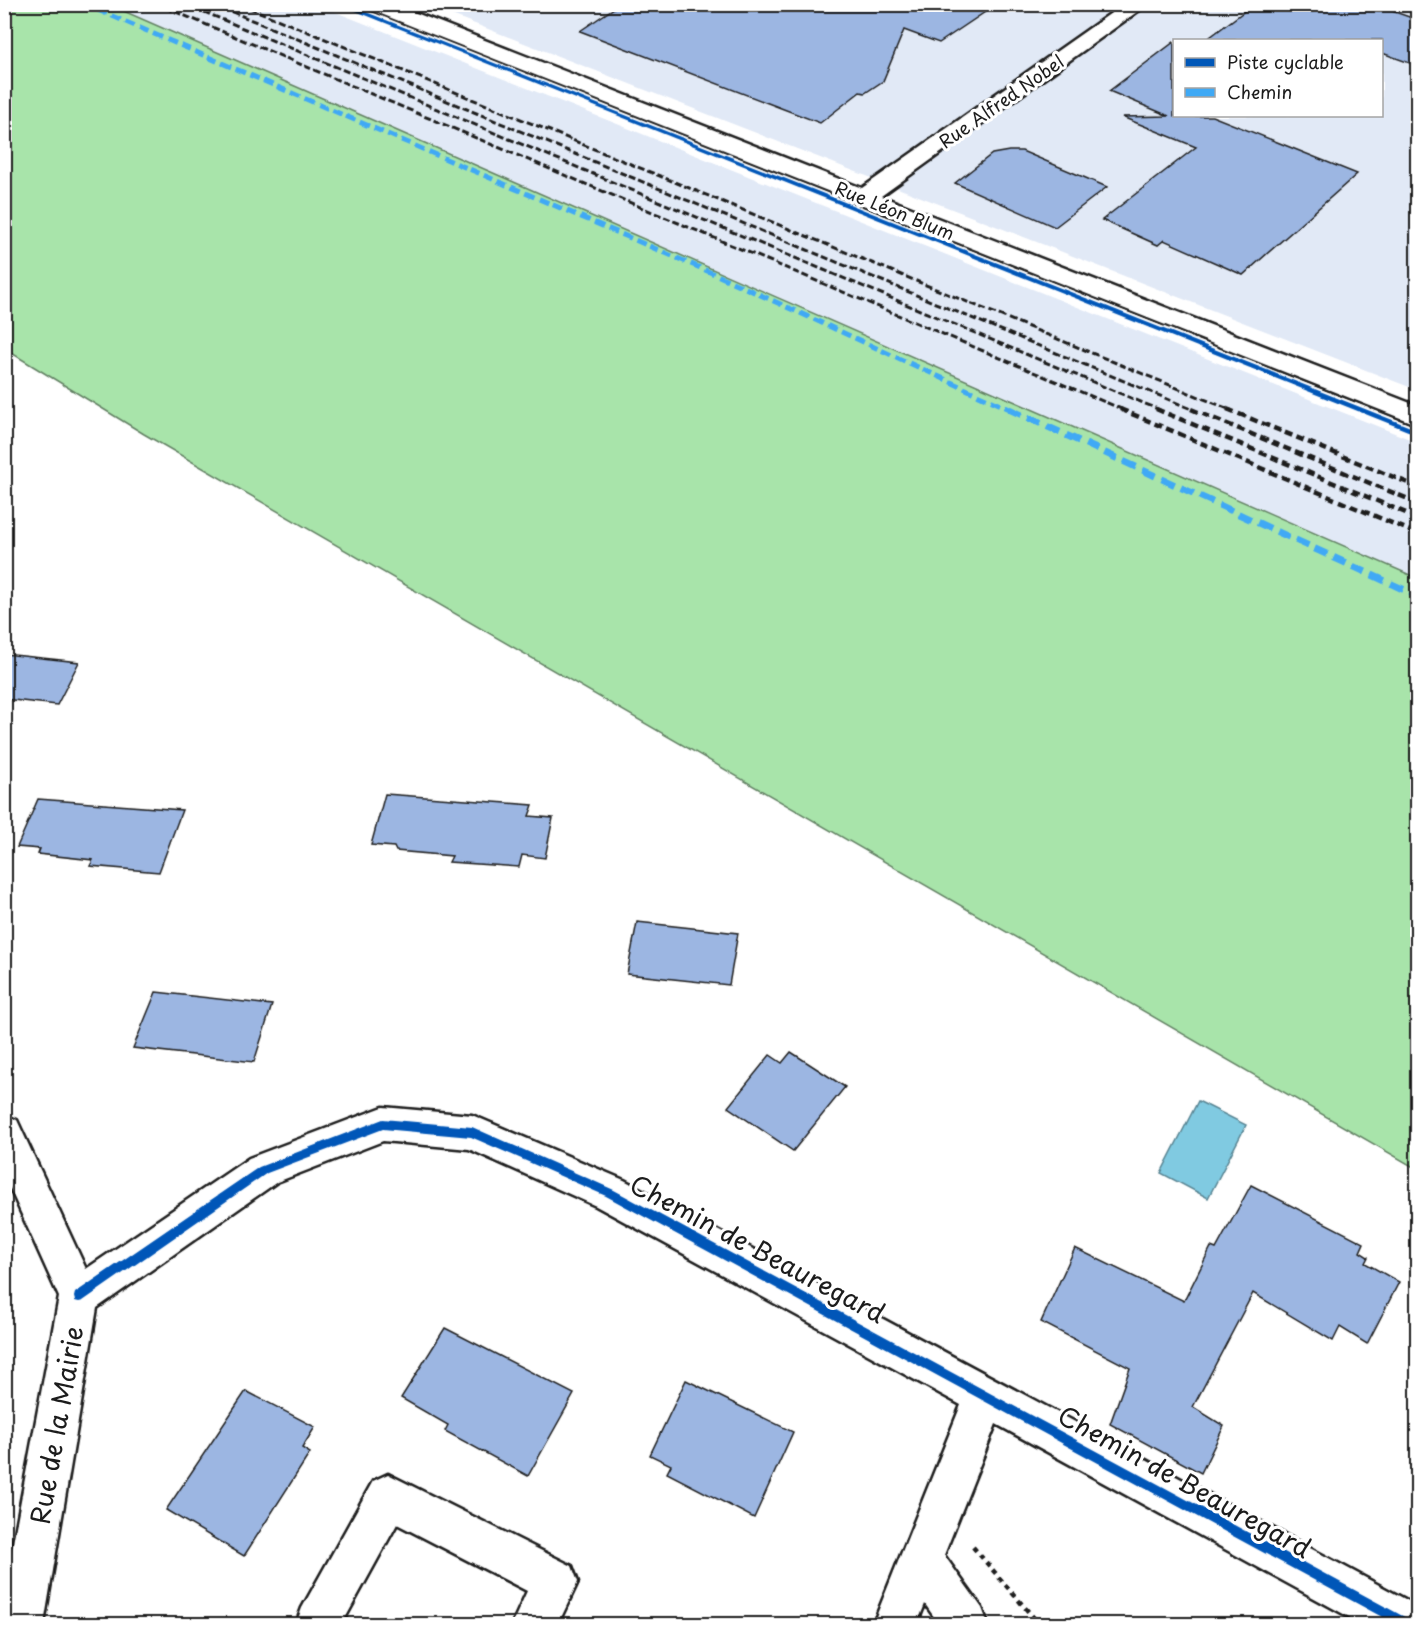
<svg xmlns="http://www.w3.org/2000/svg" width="1422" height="1629" font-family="'Playpen Sans',sans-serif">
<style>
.built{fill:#e1e9f6;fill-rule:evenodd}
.green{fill:#a8e4aa;stroke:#628063;stroke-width:1.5}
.water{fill:#80cae1;stroke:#588492;stroke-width:1.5}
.building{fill:#9cb6e2;stroke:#1c1c1c;stroke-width:1.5}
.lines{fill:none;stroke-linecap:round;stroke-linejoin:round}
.minor-casing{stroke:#1c1c1c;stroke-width:5}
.path{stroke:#1c1c1c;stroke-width:4.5;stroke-dasharray:5 5;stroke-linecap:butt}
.minor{fill:#fff;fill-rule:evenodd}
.rail-far1{stroke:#1c1c1c;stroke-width:3;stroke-dasharray:7 3;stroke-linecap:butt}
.rail{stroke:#1c1c1c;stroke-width:4.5;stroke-dasharray:8 4.5;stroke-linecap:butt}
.quiet-far1{stroke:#3fa9f5;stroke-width:5;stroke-dasharray:10 5;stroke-linecap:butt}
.quiet{stroke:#3fa9f5;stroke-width:7;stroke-dasharray:14 7;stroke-linecap:butt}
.cycleway-casing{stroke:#fff;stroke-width:4}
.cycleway{fill:#0057b8;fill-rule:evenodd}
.labels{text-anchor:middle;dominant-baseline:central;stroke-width:6;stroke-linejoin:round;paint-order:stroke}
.far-street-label{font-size:18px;fill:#1c1c1c;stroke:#fff}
.near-street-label{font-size:26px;fill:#1c1c1c;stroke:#fff}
</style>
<rect width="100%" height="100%" fill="#fff"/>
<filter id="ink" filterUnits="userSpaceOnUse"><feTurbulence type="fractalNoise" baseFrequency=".0167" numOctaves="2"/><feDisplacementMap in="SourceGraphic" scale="12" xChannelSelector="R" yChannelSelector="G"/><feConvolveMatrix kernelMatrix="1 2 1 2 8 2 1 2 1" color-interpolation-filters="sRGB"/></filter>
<g filter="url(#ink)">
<g class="built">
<path d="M 110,5 L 318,5 L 1417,442 L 1417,578 Z"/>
<path d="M 426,5 L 1417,5 L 1417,390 L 957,211 ZM 1174,40 L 1382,40 L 1382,116 L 1174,116 Z"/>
</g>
<path class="green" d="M 4,5 L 110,5 L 1417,578 L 1417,1169 L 144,434 L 5,349 Z"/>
<path class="water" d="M 1198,1101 L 1246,1125 L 1208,1198 L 1161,1173 Z"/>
<g class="building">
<path d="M 620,4 L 997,4 L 939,43 L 904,30 L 883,81 L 865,93 L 860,92 L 820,123 L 580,31 Z"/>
<path d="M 1254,4 L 1372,4 L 1418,20 L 1418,66 L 1382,53 L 1382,40 L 1206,40 Z"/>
<path d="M 1174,42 L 1174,116 L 1212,116 L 1357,174 L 1243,275 L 1164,240 L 1158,245 L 1102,220 L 1196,147 L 1122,117 L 1169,116 L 1109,91 Z"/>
<path d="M 1009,151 L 1022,151 L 1107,187 L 1055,227 L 955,183 L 992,154 Z"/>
<path d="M 4,654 L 79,662 L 57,705 L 4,699 Z"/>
<path d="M 385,794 L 533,805 L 529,816 L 553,818 L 545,858 L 522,855 L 519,867 L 449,862 L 452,856 L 396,851 L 394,847 L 371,845 Z"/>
<path d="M 38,799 L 182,810 L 159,872 L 90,866 L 93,860 L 38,854 L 40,849 L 17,847 Z"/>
<path d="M 637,922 L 738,933 L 729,985 L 627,974 Z"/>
<path d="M 156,992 L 272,1005 L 254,1062 L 133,1048 Z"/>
<path d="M 791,1052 L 845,1087 L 793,1151 L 728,1107 L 770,1055 L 782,1063 Z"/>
<path d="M 1251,1185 L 1364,1243 L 1360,1252 L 1368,1257 L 1365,1263 L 1399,1282 L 1367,1344 L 1340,1327 L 1333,1341 L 1253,1293 L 1193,1407 L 1224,1426 L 1201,1473 L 1110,1424 L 1130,1368 L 1041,1322 L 1075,1248 L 1184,1301 L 1211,1247 L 1216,1249 Z"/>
<path d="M 445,1328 L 574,1394 L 528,1476 L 445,1431 L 448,1425 L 401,1398 Z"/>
<path d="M 686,1380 L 793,1432 L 754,1518 L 667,1473 L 671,1465 L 650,1455 Z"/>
<path d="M 246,1391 L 315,1427 L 302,1448 L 310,1453 L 244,1556 L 166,1510 Z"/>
</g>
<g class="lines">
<g class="minor-casing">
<g id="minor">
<path d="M 363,4 L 393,4 L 862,188 L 1124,4 L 1148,4 L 881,196 L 1418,406 L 1418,425 L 366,8 Z"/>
<path d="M 383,1107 L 472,1115 L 624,1180 L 1418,1606 L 1418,1624 L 1362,1624 L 996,1424 L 944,1555 L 982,1608 L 988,1624 L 939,1624 L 925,1604 L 917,1624 L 873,1624 L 961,1405 L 596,1206 L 469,1149 L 383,1141 L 277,1182 L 97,1308 L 44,1624 L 4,1624 L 4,1591 L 59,1297 L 4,1175 L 4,1115 L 17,1120 L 86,1269 L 249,1158 Z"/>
<path d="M 388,1474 L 572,1566 L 578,1582 L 558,1624 L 512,1624 L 527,1591 L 397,1524 L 342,1624 L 296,1624 L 302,1608 L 373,1481 Z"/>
</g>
</g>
<path class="path" d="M 973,1547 L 1039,1624"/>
<use href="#minor" class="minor"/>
<g class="rail-far1">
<path d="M 157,4 L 1124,410"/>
<path d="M 185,4 L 1160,410"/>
<path d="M 213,4 L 1194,410"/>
<path d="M 240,4 L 1231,410"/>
</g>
<g class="rail">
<path d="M 1120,409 L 1418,534"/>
<path d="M 1156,409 L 1418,518"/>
<path d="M 1191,409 L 1418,503"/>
<path d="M 1227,409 L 1418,487"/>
</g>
<path class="quiet-far1" d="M 84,4 L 719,276 L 1012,410"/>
<path class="quiet" d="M 1009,409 L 1418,596"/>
<g class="cycleway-casing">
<g id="cycleway">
<path d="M 338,4 L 346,4 L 1418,430 L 1418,435 Z"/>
<path d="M 383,1119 L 472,1127 L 614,1190 L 1410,1620 L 1412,1624 L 1395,1624 L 606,1196 L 471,1137 L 383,1129 L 267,1173 L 83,1301 L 79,1302 L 75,1301 L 74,1297 L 75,1293 L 259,1167 Z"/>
</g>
</g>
<use href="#cycleway" class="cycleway"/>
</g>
</g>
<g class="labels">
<g class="far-street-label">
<text transform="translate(1001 101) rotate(-35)">Rue Alfred Nobel</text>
<text transform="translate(895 210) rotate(22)">Rue Léon Blum</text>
</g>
<g class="near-street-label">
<text transform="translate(758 1248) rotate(28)">Chemin de Beauregard</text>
<text transform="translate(56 1425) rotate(-80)">Rue de la Mairie</text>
<text transform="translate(1185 1481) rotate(29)">Chemin de Beauregard</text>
</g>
</g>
<rect width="1422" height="1629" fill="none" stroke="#fff" stroke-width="24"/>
<rect x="12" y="12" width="1398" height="1605" fill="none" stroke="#1c1c1c" stroke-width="2" filter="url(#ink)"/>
<rect x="1173" y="39" width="210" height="78" fill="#ffffff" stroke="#a4a4a4" stroke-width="1.5"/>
<rect x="1185" y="58" width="30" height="9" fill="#0057b8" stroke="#a4a4a4" stroke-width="1.5"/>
<text x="1227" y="69" font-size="18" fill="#1c1c1c">Piste cyclable</text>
<rect x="1185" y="88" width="30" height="9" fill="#3fa9f5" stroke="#a4a4a4" stroke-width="1.5"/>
<text x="1227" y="99" font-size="18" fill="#1c1c1c">Chemin</text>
</svg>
